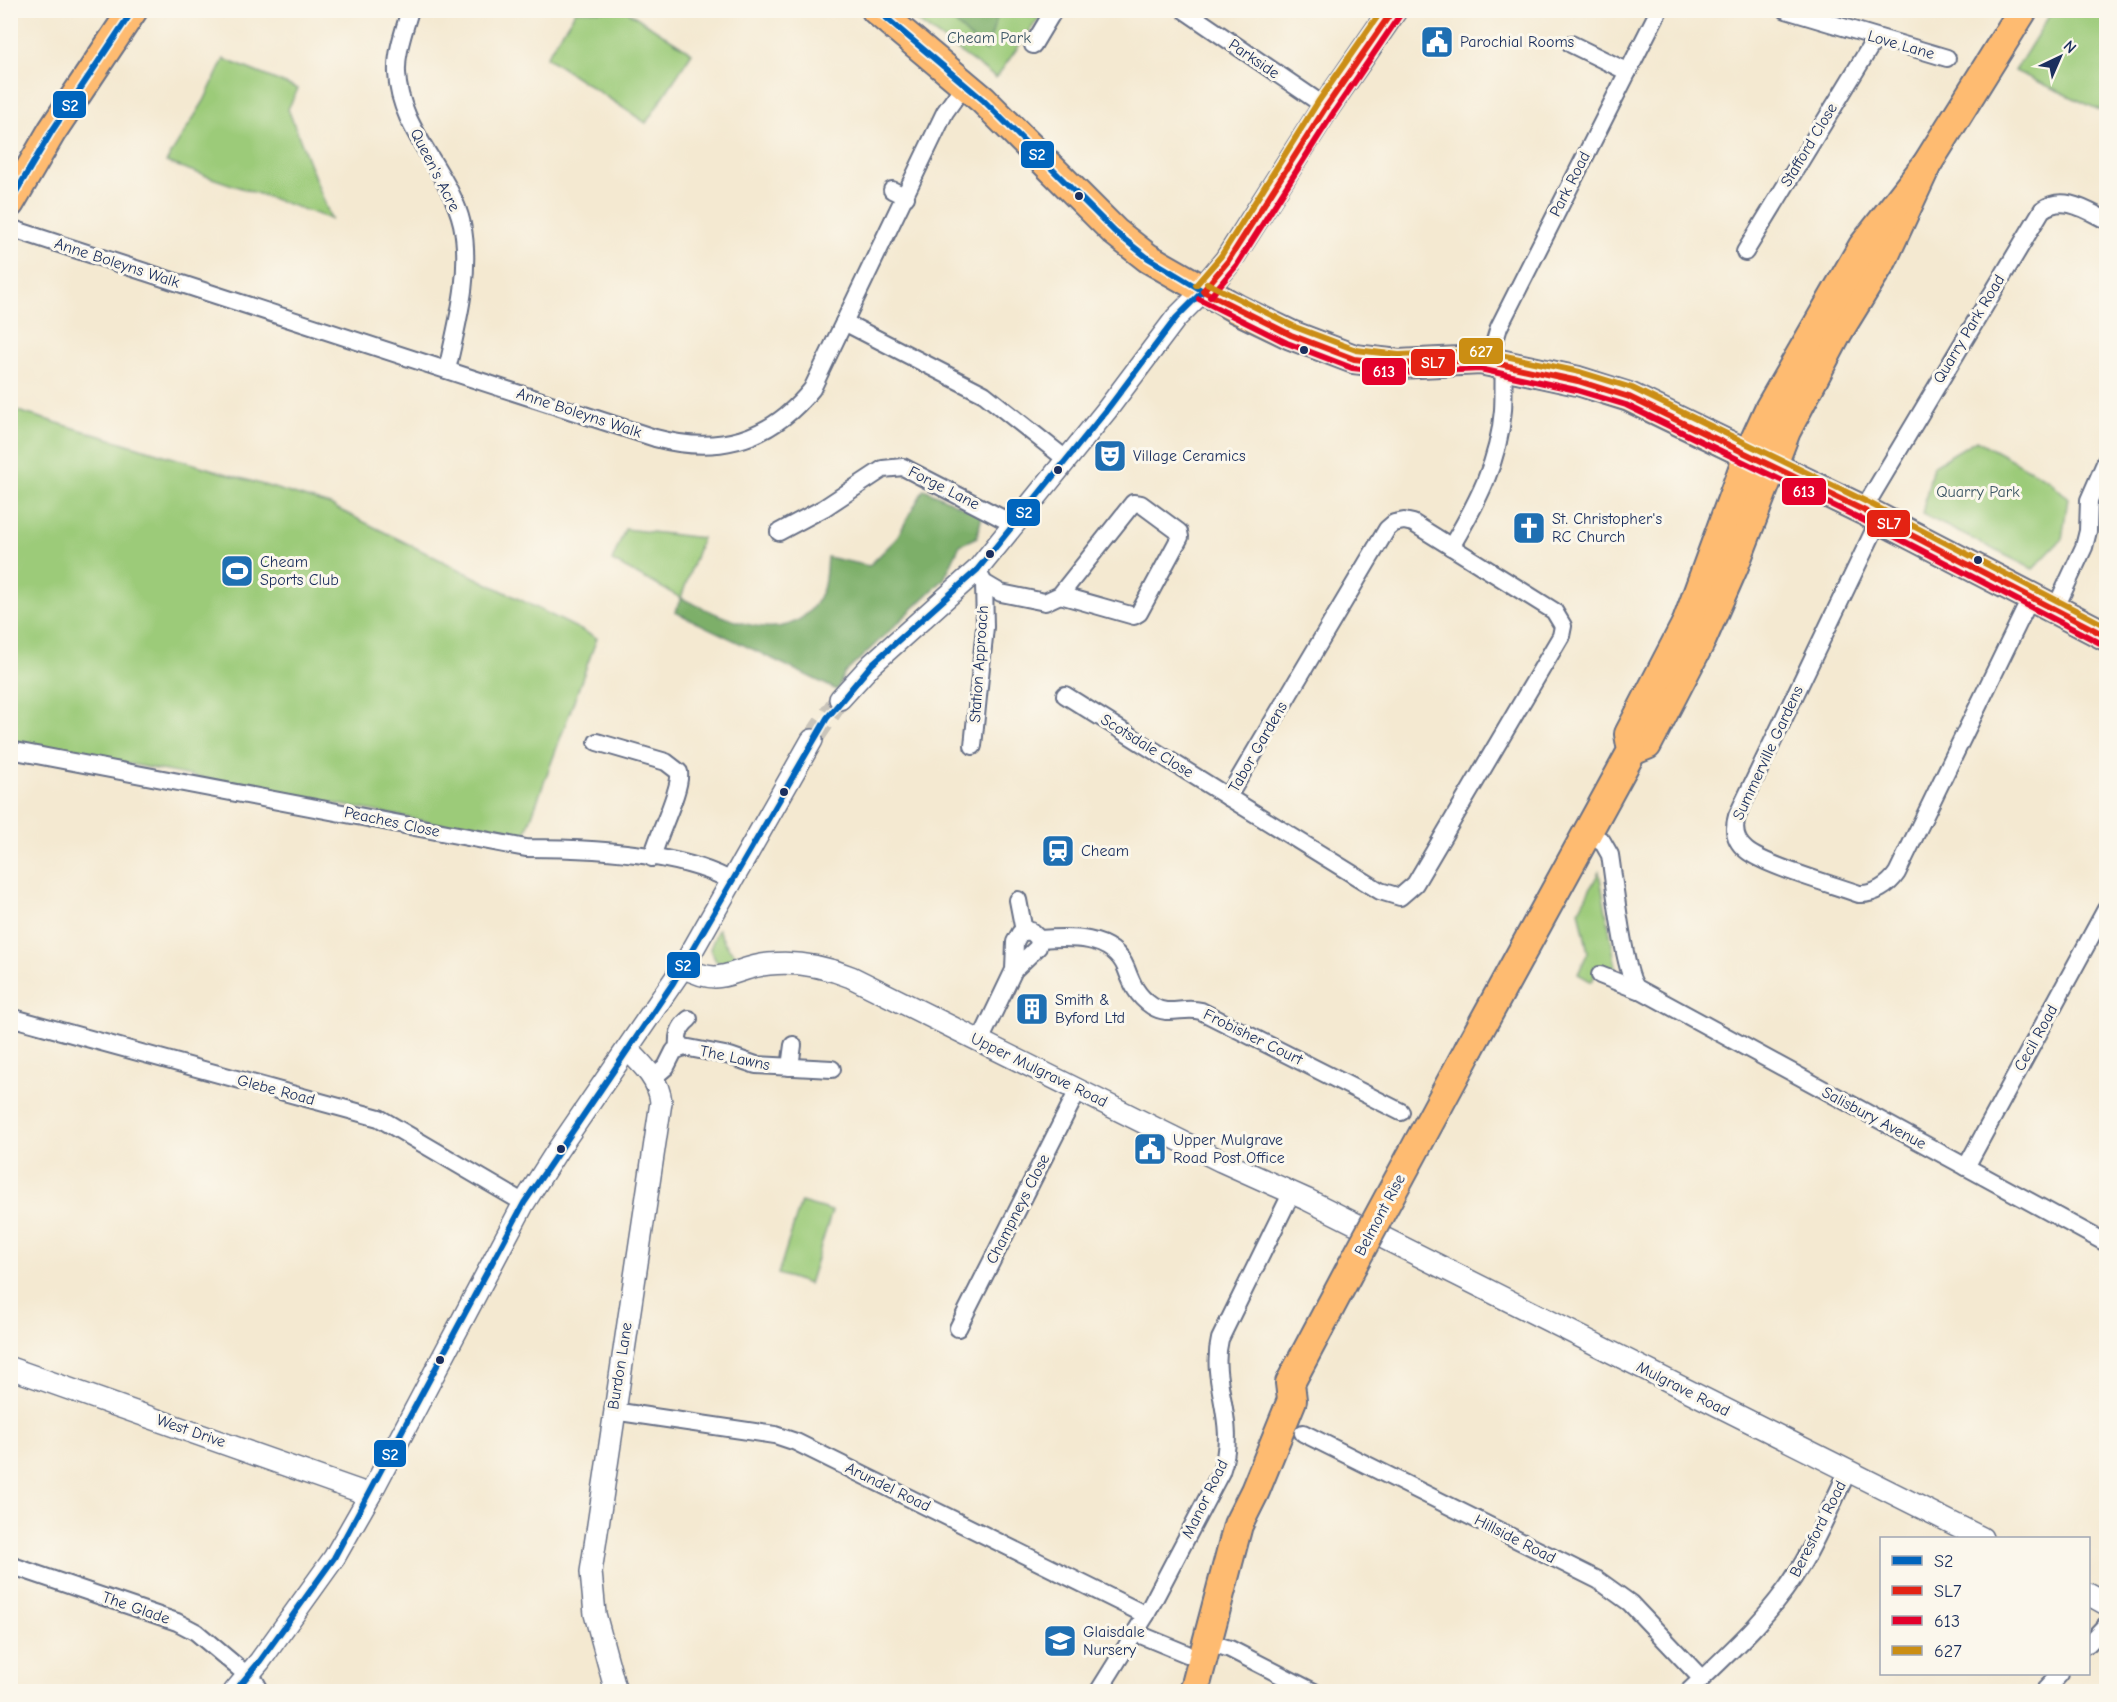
<svg xmlns="http://www.w3.org/2000/svg" width="2117" height="1702" font-family="'Comic Neue',sans-serif">
<style>
.green{fill:#9ccb79;stroke:#5c7d6c;stroke-width:1.5}
.forest{fill:#7daf69;stroke:#4c6f64;stroke-width:1.5}
.lines{fill:none;stroke-linecap:round;stroke-linejoin:round}
.tertiary-tunnel{stroke:#c9c4ba;stroke-width:21;stroke-dasharray:21 10;stroke-linecap:butt}
.minor-casing{stroke:#677086;stroke-width:20}
.tertiary-casing{stroke:#677086;stroke-width:24}
.primary-casing{stroke:#677086;stroke-width:30}
.trunk-casing{stroke:#677086;stroke-width:32}
.minor{stroke:#fff;stroke-width:16}
.tertiary{stroke:#fff;stroke-width:21}
.primary{stroke:#febb71;stroke-width:27}
.trunk{stroke:#febb71;stroke-width:28}
.trunk-bridge-casing{stroke:#677086;stroke-width:32;stroke-linecap:butt}
.trunk-bridge{stroke:#febb71;stroke-width:28}
.bus-1-casing{stroke:#fbf7ec;stroke-width:10}
.bus-2-casing{stroke:#fbf7ec;stroke-width:10}
.bus-3-casing{stroke:#fbf7ec;stroke-width:10}
.bus-4-casing{stroke:#fbf7ec;stroke-width:10}
.bus-1{stroke:#0065bd;stroke-width:6}
.bus-2{stroke:#e42313;stroke-width:6}
.bus-3{stroke:#e4002b;stroke-width:6}
.bus-4{stroke:#cb8e13;stroke-width:6}
.bus-dot{fill:#1b2f5e;stroke:#fbf7ec;stroke-width:2}
.labels{text-anchor:middle;dominant-baseline:central;stroke-width:6;stroke-linejoin:round;paint-order:stroke}
.park-label{font-size:16px;fill:#3b5665;stroke:#fbf7ec}
.poi-label{font-size:16px;fill:#1b2f5e;stroke:#fbf7ec;text-anchor:start}
.street-label{font-size:16px;fill:#1b2f5e;stroke:#fbf7ec}
.line-badge{stroke:#fbf7ec;stroke-width:2}
.badge-label{font-size:16px;text-anchor:middle;font-weight:bold;fill:#fff}
</style>
<rect width="100%" height="100%" fill="#fbf7ec"/>
<filter id="ink" filterUnits="userSpaceOnUse"><feTurbulence type="fractalNoise" baseFrequency=".0167" numOctaves="2"/><feDisplacementMap in="SourceGraphic" scale="12" xChannelSelector="R" yChannelSelector="G"/><feConvolveMatrix kernelMatrix="1 2 1 2 8 2 1 2 1" color-interpolation-filters="sRGB"/></filter>
<filter id="wash" filterUnits="userSpaceOnUse"><feTurbulence type="fractalNoise" baseFrequency=".008" numOctaves="4" result="noise"/><feDisplacementMap in="SourceGraphic" scale="24" xChannelSelector="R" yChannelSelector="G"/><feGaussianBlur stdDeviation="1.35" result="paint"/><feColorMatrix in="noise" values="0 0 0 0 0 0 0 0 0 0 0 0 0 0 0 0 0 1.4 0 .05"/><feComposite in="paint" operator="in"/></filter>
<g filter="url(#wash)">
<rect width="100%" height="100%" fill="#f4e9d1"/>
<g class="green">
<path d="M 576,11 L 627,11 L 692,53 L 646,123 L 546,57 Z"/>
<path d="M 903,11 L 1044,11 L 996,78 Z"/>
<path d="M 2052,11 L 2106,11 L 2106,113 L 2015,71 Z"/>
<path d="M 224,59 L 298,89 L 288,109 L 331,219 L 166,162 L 204,101 Z"/>
<path d="M 11,409 L 330,505 L 597,638 L 523,840 L 11,741 Z"/>
<path d="M 1976,440 L 2049,480 L 2068,498 L 2062,539 L 2033,569 L 1922,514 L 1933,466 Z"/>
<path d="M 625,529 L 702,538 L 681,598 L 612,561 Z"/>
<path d="M 1599,872 L 1616,967 L 1612,970 L 1598,967 L 1592,982 L 1578,974 L 1588,952 L 1579,910 Z"/>
<path d="M 718,929 C 724,942 728,951 741,957 L 723,963 L 716,961 L 710,949 Z"/>
<path d="M 801,1202 L 832,1211 L 809,1284 L 778,1274 Z"/>
</g>
<g class="forest">
<path d="M 942,11 L 999,11 L 986,52 Z"/>
<path d="M 924,489 L 982,516 L 977,537 L 960,545 L 944,579 L 844,674 L 837,690 L 675,612 L 681,598 C 727,619 796,656 823,589 C 826,580 826,567 827,557 L 869,566 L 896,539 Z"/>
</g>
</g>
<g filter="url(#ink)">
<g class="lines">
<path class="tertiary-tunnel" d="M 812,740 L 840,699"/>
<g class="minor-casing">
<g id="minor">
<path d="M 410,10 C 404,31 396,52 397,73 C 399,130 450,171 462,224 C 472,272 457,324 447,370"/>
<path d="M 1184,10 L 1326,107"/>
<path d="M 1786,10 L 1947,58"/>
<path d="M 1571,44 L 1626,71"/>
<path d="M 1033,45 L 1054,10"/>
<path d="M 892,190 L 906,197"/>
<path d="M 10,228 L 655,438 C 718,455 770,441 812,389 L 945,112 L 965,84"/>
<path d="M 1745,252 L 1875,39"/>
<path d="M 844,322 L 984,394 L 1067,460"/>
<path d="M 1489,361 L 1499,327 L 1659,10"/>
<path d="M 1863,510 L 2042,210 C 2063,194 2086,210 2106,220"/>
<path d="M 1880,518 L 1737,816 C 1733,829 1735,841 1746,850 C 1763,865 1834,885 1859,894 C 1874,895 1889,885 1897,873 L 2032,595"/>
<path d="M 1404,521 L 1413,523 L 1554,611 L 1563,626 L 1561,636 L 1415,884 L 1400,897 L 1380,891 L 1228,797 L 1387,529 L 1394,523 Z"/>
<path d="M 779,532 L 824,508 L 883,469 L 903,467 L 1015,525"/>
<path d="M 1451,547 C 1477,503 1499,462 1503,410 C 1504,395 1503,380 1504,364"/>
<path d="M 977,570 L 984,583 L 1001,593 L 1045,602 L 1060,595 L 1134,616 L 1139,613 L 1180,537 L 1179,532 L 1141,504 L 1133,503 L 1060,595"/>
<path d="M 2056,607 L 2084,547 L 2088,531 L 2089,500 L 2106,461"/>
<path d="M 1065,695 L 1228,797"/>
<path d="M 597,742 L 666,762 L 679,772 C 682,789 657,836 652,858"/>
<path d="M 973,746 L 985,627 L 984,583"/>
<path d="M 10,750 L 526,848 C 585,848 682,852 733,882"/>
<path d="M 1588,833 L 1602,841 L 1610,855 C 1614,880 1624,975 1637,988 L 2106,1243"/>
<path d="M 1018,900 L 1024,931"/>
<path d="M 1039,939 C 1069,937 1112,934 1126,968 C 1132,984 1137,996 1152,1006 C 1169,1017 1183,1006 1201,1011 L 1401,1112"/>
<path d="M 1600,975 L 1638,990"/>
<path d="M 10,1017 L 379,1118 L 524,1203"/>
<path d="M 980,1041 L 1014,970 L 1015,942 L 1020,933 L 1031,931 L 1039,939 L 1038,947 L 1014,970"/>
<path d="M 678,1049 C 677,1036 678,1028 689,1019"/>
<path d="M 790,1067 L 793,1045"/>
<path d="M 653,1078 L 666,1067 L 674,1051 L 684,1047 L 730,1056 L 756,1065 L 832,1069"/>
<path d="M 1966,1167 L 2106,909"/>
<path d="M 958,1328 L 1078,1090"/>
<path d="M 613,1411 L 775,1435 L 796,1442 L 1146,1615"/>
<path d="M 1303,1433 L 1598,1580 L 1630,1603 L 1702,1679"/>
<path d="M 10,1565 L 177,1622 L 196,1632 L 247,1675"/>
<path d="M 1136,1633 L 1187,1654"/>
<path d="M 1208,1642 L 1230,1649 L 1314,1692"/>
<path d="M 2088,1644 L 2106,1625"/>
<path d="M 250,1672 L 261,1692"/>
<path d="M 1098,1692 L 1146,1615 L 1221,1472 C 1239,1421 1209,1384 1220,1339 L 1291,1194"/>
<path d="M 1688,1692 C 1729,1653 1772,1615 1801,1566 C 1819,1536 1832,1503 1848,1471"/>
<path d="M 2043,1692 L 2060,1674"/>
</g>
</g>
<g class="tertiary-casing">
<g id="tertiary">
<path d="M 840,699 L 872,664 L 977,570 L 1106,411 L 1176,318 L 1203,291"/>
<path d="M 683,967 C 724,989 730,968 769,964 C 798,961 824,966 851,977 L 1221,1161 L 1308,1200 L 1982,1538"/>
<path d="M 10,1368 L 370,1495"/>
<path d="M 2088,1594 L 2106,1604"/>
<path d="M 234,1692 L 260,1661 L 334,1558 L 370,1495 L 524,1203 L 557,1151 L 683,967 L 812,740"/>
<path d="M 616,1692 L 595,1614 L 591,1572 L 661,1102 C 659,1080 643,1065 628,1050"/>
</g>
</g>
<g class="primary-casing">
<path id="primary" d="M 1203,291 L 1228,261 L 1326,107 L 1393,10"/>
</g>
<g class="trunk-casing">
<g id="trunk">
<path d="M 876,10 L 983,100 L 1115,232 L 1148,258 L 1237,309 L 1291,335 L 1354,359 L 1399,364 L 1481,360 L 1578,381 L 1629,397 L 1863,510 L 2106,636"/>
<path d="M 10,203 L 52,131 L 133,10"/>
<path d="M 1632,751 L 1647,745 L 1702,639 L 1734,566 L 1786,431 L 1838,332 L 1883,259 L 1927,164 L 2023,10"/>
<path d="M 1470,1047 L 1632,751 L 1629,734 L 1687,622 L 1748,455 L 1769,409 L 1863,246 L 1927,164"/>
<path d="M 1194,1692 L 1238,1525 L 1255,1491 L 1292,1400 L 1290,1383 L 1352,1266"/>
</g>
</g>
<use href="#minor" class="minor"/>
<use href="#tertiary" class="tertiary"/>
<use href="#primary" class="primary"/>
<use href="#trunk" class="trunk"/>
<g class="trunk-bridge-casing">
<path id="trunk-bridge" d="M 1352,1266 L 1470,1047"/>
</g>
<use href="#trunk-bridge" class="trunk-bridge"/>
<g class="bus-1-casing">
<g id="bus-1">
<path d="M 877,10 L 983,100 L 1115,232 L 1148,258 L 1203,291"/>
<path d="M 10,202 L 52,131 L 133,10"/>
<path d="M 234,1692 L 260,1661 L 334,1558 L 524,1203 L 673,983 L 827,718 L 872,664 L 977,570 L 1106,411 L 1176,318 L 1203,291"/>
</g>
</g>
<g class="bus-2-casing">
<g id="bus-2">
<path d="M 1203,291 L 1291,335 L 1354,359 L 1399,364 L 1481,360 L 1578,381 L 1629,397 L 1863,510 L 2106,636"/>
<path d="M 1203,291 L 1228,261 L 1326,107 L 1393,10"/>
</g>
</g>
<g class="bus-3-casing">
<g id="bus-3">
<path d="M 1210,297 L 1236,266 L 1334,112 L 1400,15"/>
<path d="M 1199,299 L 1287,343 L 1352,368 L 1399,373 L 1480,369 L 1576,390 L 1626,405 L 1859,518 L 2102,644"/>
</g>
</g>
<g class="bus-4-casing">
<g id="bus-4">
<path d="M 1207,283 L 1295,327 L 1356,350 L 1399,355 L 1482,351 L 1580,372 L 1632,388 L 1867,502 L 2106,626"/>
<path d="M 1196,285 L 1221,256 L 1318,102 L 1382,10"/>
</g>
</g>
<use href="#bus-1" class="bus-1"/>
<use href="#bus-2" class="bus-2"/>
<use href="#bus-3" class="bus-3"/>
<use href="#bus-4" class="bus-4"/>
</g>
</g>
<defs>
<g id="civic-square" transform="scale(1.725)"><rect x="-9" y="-9" width="18" height="18" rx="4" fill="#1f6fb2" stroke="#fbf7ec"/><path d="M-.6-6.5H3V-4.5H.6V-3L4-1V1h2V6H-6V1h2V-1L-.6-3ZM-1.2 2.5V6h2.4V2.5Z" fill="#fff"/></g>
<g id="theatre-square" transform="scale(1.725)"><rect x="-9" y="-9" width="18" height="18" rx="4" fill="#1f6fb2" stroke="#fbf7ec"/><path d="M-5-5.5Q0-4 5-5.5V0Q5 5 0 6Q-5 5-5 0ZM-3.3-2.5H-1v1.5H-3.3ZM1-2.5H3.3v1.5H1ZM-2.8 1Q0 5.5 2.8 1Z" fill="#fff"/></g>
<g id="church-square" transform="scale(1.725)"><rect x="-9" y="-9" width="18" height="18" rx="4" fill="#1f6fb2" stroke="#fbf7ec"/><path d="M-1.2-6h2.4v3.5h3.3v2.4h-3.3V6h-2.4V-.1h-3.3v-2.4h3.3Z" fill="#fff"/></g>
<g id="stadium-square" transform="scale(1.725)"><rect x="-9" y="-9" width="18" height="18" rx="4" fill="#1f6fb2" stroke="#fbf7ec"/><path d="M0-5a6.5 5 0 1 0 0 10a6.5 5 0 1 0 0-10ZM-3.5-1.8h7v3.6h-7Z" fill="#fff"/></g>
<g id="station-square" transform="scale(1.725)"><rect x="-9" y="-9" width="18" height="18" rx="4" fill="#1f6fb2" stroke="#fbf7ec"/><path d="M-3-6H3Q5-6 5-4V2Q5 4 3 4L4.5 6H3L1.5 4h-3L-3 6H-4.5L-3 4Q-5 4-5 2V-4Q-5-6-3-6ZM-3.5-4v3h7v-3ZM-3.5 1v1.5H-2V1ZM2 1v1.5H3.5V1Z" fill="#fff"/></g>
<g id="building-square" transform="scale(1.725)"><rect x="-9" y="-9" width="18" height="18" rx="4" fill="#1f6fb2" stroke="#fbf7ec"/><path d="M-4-6H4V6H1V3H-1V6H-4ZM-2.5-4.3h1.7v1.8h-1.7ZM.8-4.3h1.7v1.8H.8ZM-2.5-1h1.7V.8h-1.7ZM.8-1h1.7V.8H.8Z" fill="#fff"/></g>
<g id="school-square" transform="scale(1.725)"><rect x="-9" y="-9" width="18" height="18" rx="4" fill="#1f6fb2" stroke="#fbf7ec"/><path d="M0-5L7-2L0 1L-7-2ZM-4 1L0 2.5L4 1V4Q0 6-4 4Z" fill="#fff"/></g>
</defs>
<g fill-rule="evenodd">
<use href="#civic-square" x="1437" y="42"/>
<use href="#theatre-square" x="1110" y="456"/>
<use href="#church-square" x="1529" y="528"/>
<use href="#stadium-square" x="237" y="571"/>
<use href="#station-square" x="1058" y="851"/>
<use href="#building-square" x="1032" y="1009"/>
<use href="#civic-square" x="1150" y="1149"/>
<use href="#school-square" x="1060" y="1641"/>
</g>
<g class="bus-dot">
<circle cx="1079" cy="196" r="5"/>
<circle cx="1304" cy="350" r="5"/>
<circle cx="1058" cy="470" r="5"/>
<circle cx="990" cy="554" r="5"/>
<circle cx="1978" cy="560" r="5"/>
<circle cx="784" cy="792" r="5"/>
<circle cx="561" cy="1149" r="5"/>
<circle cx="440" cy="1360" r="5"/>
</g>
<g class="labels">
<g class="park-label">
<text x="989" y="38">Cheam Park</text>
<text x="1978" y="492">Quarry Park</text>
</g>
<g class="poi-label">
<text x="1460" y="42">Parochial Rooms</text>
<text x="1133" y="456">Village Ceramics</text>
<text x="1552" y="519">St. Christopher's<tspan x="1552" dy="18">RC Church</tspan></text>
<text x="260" y="562">Cheam<tspan x="260" dy="18">Sports Club</tspan></text>
<text x="1081" y="851">Cheam</text>
<text x="1055" y="1000">Smith &amp;<tspan x="1055" dy="18">Byford Ltd</tspan></text>
<text x="1173" y="1140">Upper Mulgrave<tspan x="1173" dy="18">Road Post Office</tspan></text>
<text x="1083" y="1632">Glaisdale<tspan x="1083" dy="18">Nursery</tspan></text>
</g>
<g class="street-label">
<text transform="translate(1901 45) rotate(16)">Love Lane</text>
<text transform="translate(1254 59) rotate(34)">Parkside</text>
<text transform="translate(1809 145) rotate(-59)">Stafford Close</text>
<text transform="translate(435 170) rotate(63)">Queen's Acre</text>
<text transform="translate(1570 184) rotate(-63)">Park Road</text>
<text transform="translate(117 263) rotate(18)">Anne Boleyns Walk</text>
<text transform="translate(1969 329) rotate(-59)">Quarry Park Road</text>
<text transform="translate(579 413) rotate(18)">Anne Boleyns Walk</text>
<text transform="translate(944 488) rotate(27)">Forge Lane</text>
<text transform="translate(979 664) rotate(-86)">Station Approach</text>
<text transform="translate(1147 746) rotate(32)">Scotsdale Close</text>
<text transform="translate(1258 747) rotate(-60)">Tabor Gardens</text>
<text transform="translate(1768 753) rotate(-65)">Summerville Gardens</text>
<text transform="translate(392 822) rotate(12)">Peaches Close</text>
<text transform="translate(1253 1037) rotate(26)">Frobisher Court</text>
<text transform="translate(2036 1038) rotate(-61)">Cecil Road</text>
<text transform="translate(735 1058) rotate(12)">The Lawns</text>
<text transform="translate(1039 1070) rotate(26)">Upper Mulgrave Road</text>
<text transform="translate(276 1090) rotate(15)">Glebe Road</text>
<text transform="translate(1874 1118) rotate(28)">Salisbury Avenue</text>
<text transform="translate(1018 1209) rotate(-63)">Champneys Close</text>
<text transform="translate(1380 1215) rotate(-62)">Belmont Rise</text>
<text transform="translate(620 1366) rotate(-81)">Burdon Lane</text>
<text transform="translate(1683 1389) rotate(27)">Mulgrave Road</text>
<text transform="translate(191 1431) rotate(19)">West Drive</text>
<text transform="translate(888 1487) rotate(26)">Arundel Road</text>
<text transform="translate(1205 1499) rotate(-64)">Manor Road</text>
<text transform="translate(1818 1529) rotate(-63)">Beresford Road</text>
<text transform="translate(1515 1539) rotate(27)">Hillside Road</text>
<text transform="translate(136 1608) rotate(19)">The Glade</text>
</g>
</g>
<g class="line-badge">
<rect x="52" y="90" width="35" height="29" rx="6" fill="#0065bd"/>
<rect x="1020" y="140" width="35" height="29" rx="6" fill="#0065bd"/>
<rect x="1458" y="337" width="46" height="28" rx="6" fill="#cb8e13"/>
<rect x="1410" y="348" width="46" height="29" rx="6" fill="#e42313"/>
<rect x="1361" y="357" width="46" height="29" rx="6" fill="#e4002b"/>
<rect x="1781" y="477" width="46" height="29" rx="6" fill="#e4002b"/>
<rect x="1006" y="498" width="35" height="29" rx="6" fill="#0065bd"/>
<rect x="1866" y="509" width="45" height="29" rx="6" fill="#e42313"/>
<rect x="666" y="951" width="35" height="28" rx="6" fill="#0065bd"/>
<rect x="373" y="1439" width="34" height="29" rx="6" fill="#0065bd"/>
</g>
<g class="badge-label">
<text x="70" y="111">S2</text>
<text x="1037" y="160">S2</text>
<text x="1481" y="357">627</text>
<text x="1433" y="368">SL7</text>
<text x="1384" y="377">613</text>
<text x="1804" y="497">613</text>
<text x="1024" y="518">S2</text>
<text x="1889" y="529">SL7</text>
<text x="683" y="971">S2</text>
<text x="390" y="1460">S2</text>
</g>
<rect width="2117" height="1702" fill="none" stroke="#fbf7ec" stroke-width="36"/>
<rect x="1880" y="1537" width="210" height="138" fill="#fbf7ec" stroke="#a1a7b3" stroke-width="1.5"/>
<rect x="1892" y="1556" width="30" height="9" fill="#0065bd" stroke="#a1a7b3" stroke-width="1.5"/>
<text x="1934" y="1567" font-size="18" fill="#1b2f5e">S2</text>
<rect x="1892" y="1586" width="30" height="9" fill="#e42313" stroke="#a1a7b3" stroke-width="1.5"/>
<text x="1934" y="1597" font-size="18" fill="#1b2f5e">SL7</text>
<rect x="1892" y="1616" width="30" height="9" fill="#e4002b" stroke="#a1a7b3" stroke-width="1.5"/>
<text x="1934" y="1627" font-size="18" fill="#1b2f5e">613</text>
<rect x="1892" y="1646" width="30" height="9" fill="#cb8e13" stroke="#a1a7b3" stroke-width="1.5"/>
<text x="1934" y="1657" font-size="18" fill="#1b2f5e">627</text>
<g transform="translate(2060 57) rotate(44)" stroke="#fbf7ec" stroke-width="4.5" paint-order="stroke">
<path d="M0-4.5L10 22L0 15L-10 22Z" fill="#1b2f5e"/>
<text y="-9" font-size="16" font-weight="bold" text-anchor="middle" fill="#1b2f5e">N</text>
</g>
</svg>
